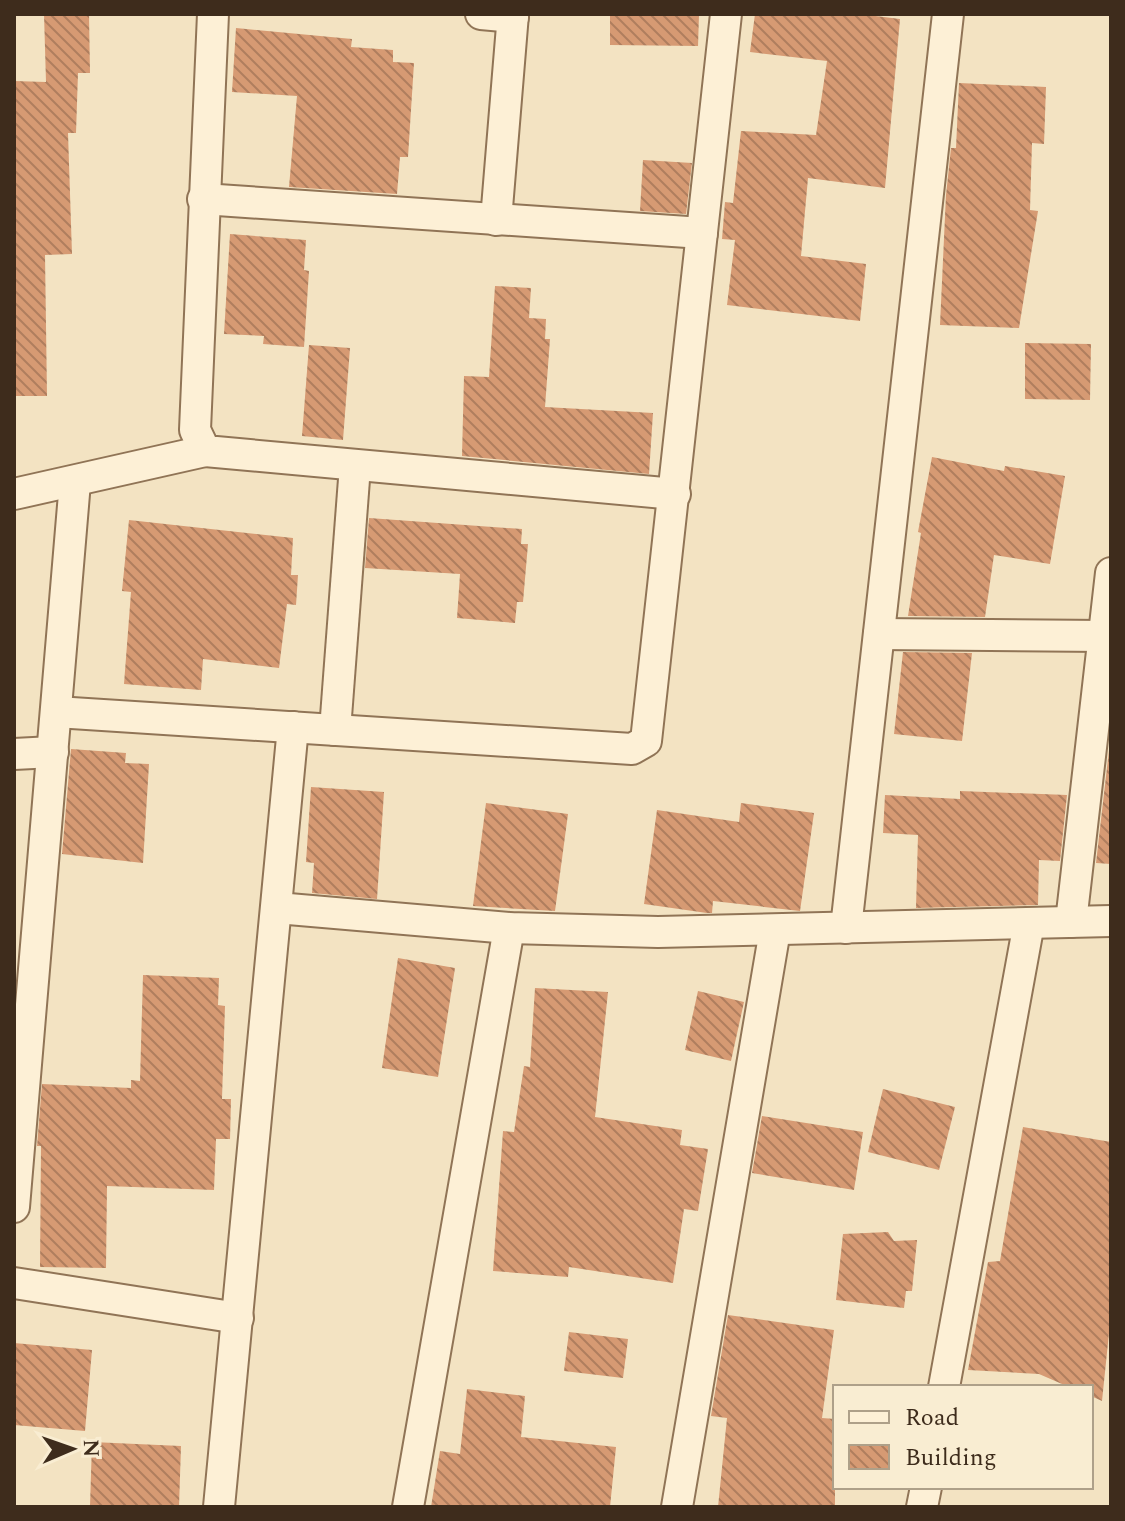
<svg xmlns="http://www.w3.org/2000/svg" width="1125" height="1521" font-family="Spectral,serif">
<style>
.building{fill:url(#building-back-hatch)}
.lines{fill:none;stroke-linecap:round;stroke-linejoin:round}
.street-casing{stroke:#907456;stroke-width:34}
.street{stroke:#fdf0d6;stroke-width:30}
</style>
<defs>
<pattern id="building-back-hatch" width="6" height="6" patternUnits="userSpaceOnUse" patternTransform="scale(2)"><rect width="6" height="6" fill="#d69a73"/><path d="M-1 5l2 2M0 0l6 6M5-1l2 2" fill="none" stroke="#af7e5e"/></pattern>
</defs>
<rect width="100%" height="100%" fill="#f3e3c2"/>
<g class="building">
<path d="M 44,14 L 89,14 L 90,73 L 78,73 L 76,133 L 68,133 L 72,254 L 45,255 L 47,396 L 14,396 L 14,81 L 46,82 Z"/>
<path d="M 610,14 L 699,14 L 698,46 L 610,45 Z"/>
<path d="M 755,14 L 859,14 L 900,19 L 885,188 L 808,178 L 801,256 L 866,264 L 860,321 L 727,305 L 735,240 L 722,239 L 725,202 L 733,203 L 741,131 L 816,135 L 827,61 L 750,52 Z"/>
<path d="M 236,28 L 352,39 L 351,47 L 393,50 L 393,62 L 414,63 L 408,157 L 400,157 L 397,194 L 289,187 L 297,96 L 232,92 Z"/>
<path d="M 959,83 L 1046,87 L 1044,144 L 1032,143 L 1030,210 L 1038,211 L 1019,328 L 940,325 L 946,195 L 951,148 L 956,148 Z"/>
<path d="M 643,160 L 692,163 L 686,214 L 640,211 Z"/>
<path d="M 230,234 L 306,240 L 304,270 L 309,271 L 304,347 L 263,344 L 264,336 L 224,334 Z"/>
<path d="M 495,286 L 531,288 L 529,318 L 546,319 L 545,339 L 550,339 L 545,407 L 653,413 L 649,474 L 462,456 L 464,376 L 489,377 Z"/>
<path d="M 1025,343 L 1091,344 L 1090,400 L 1025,399 Z"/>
<path d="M 309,345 L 350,348 L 343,440 L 302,436 Z"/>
<path d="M 932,457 L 1004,471 L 1005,466 L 1065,476 L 1050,564 L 994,555 L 985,617 L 908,616 L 921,533 L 918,532 Z"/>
<path d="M 369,518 L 522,529 L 521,544 L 528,544 L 523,602 L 517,602 L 515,623 L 457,618 L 460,574 L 365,568 Z"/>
<path d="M 129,520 L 293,538 L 291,575 L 298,575 L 296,605 L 287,604 L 279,668 L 203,659 L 201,690 L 124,684 L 131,592 L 122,591 Z"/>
<path d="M 903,652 L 972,653 L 962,741 L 894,734 Z"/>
<path d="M 1111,733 L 1111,864 L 1096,863 Z"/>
<path d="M 71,749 L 126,753 L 125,763 L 149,764 L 143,863 L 62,854 Z"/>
<path d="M 311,787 L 384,792 L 377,899 L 312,893 L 314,863 L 306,862 Z"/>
<path d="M 960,791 L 1067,795 L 1060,861 L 1039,860 L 1038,905 L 916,908 L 918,835 L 883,833 L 885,795 L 960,799 Z"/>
<path d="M 486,803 L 568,814 L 555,911 L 473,906 Z"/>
<path d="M 741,803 L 814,813 L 800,911 L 713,901 L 712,913 L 707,913 L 644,904 L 657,810 L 739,822 Z"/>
<path d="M 398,958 L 455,968 L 438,1077 L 382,1068 Z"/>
<path d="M 143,975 L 219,978 L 218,1005 L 225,1006 L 222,1099 L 231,1099 L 230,1139 L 216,1139 L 214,1190 L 107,1186 L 106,1268 L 40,1267 L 41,1146 L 37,1146 L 42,1084 L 131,1088 L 131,1080 L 140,1081 Z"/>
<path d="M 535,988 L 608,992 L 595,1117 L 682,1130 L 680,1145 L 708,1149 L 698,1211 L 684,1209 L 673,1283 L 569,1267 L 568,1277 L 493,1271 L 503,1131 L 514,1132 L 524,1066 L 530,1067 Z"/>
<path d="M 698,991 L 744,1002 L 731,1061 L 685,1050 Z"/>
<path d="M 883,1089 L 955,1107 L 939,1170 L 868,1152 Z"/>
<path d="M 762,1116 L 863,1132 L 854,1190 L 752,1173 Z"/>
<path d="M 1023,1127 L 1111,1142 L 1111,1314 L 1102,1401 L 1091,1396 L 1091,1387 L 1069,1387 L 1039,1374 L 968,1370 L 988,1262 L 1000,1261 Z"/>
<path d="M 888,1232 L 894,1241 L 917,1240 L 912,1291 L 906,1291 L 904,1308 L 836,1300 L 843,1234 Z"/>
<path d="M 728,1315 L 834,1330 L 822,1418 L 835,1419 L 835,1507 L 718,1507 L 727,1418 L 711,1416 Z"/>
<path d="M 569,1332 L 628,1339 L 623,1378 L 564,1371 Z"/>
<path d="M 14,1343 L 92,1350 L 85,1431 L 14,1425 Z"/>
<path d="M 467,1389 L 525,1396 L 521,1437 L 616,1447 L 610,1507 L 431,1507 L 440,1451 L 460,1454 Z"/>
<path d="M 92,1442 L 181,1446 L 179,1507 L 90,1507 Z"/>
</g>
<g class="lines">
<g class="street-casing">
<g id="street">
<path d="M 213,14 L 195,430 L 205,451 L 675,494"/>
<path d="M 481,14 L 513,17"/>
<path d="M 203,199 L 702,233"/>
<path d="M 496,220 L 513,14"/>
<path d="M 14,494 L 205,451"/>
<path d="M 879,634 L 1104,636"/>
<path d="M 56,712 L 632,749 L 646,741 L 726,14"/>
<path d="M 335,730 L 355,466"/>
<path d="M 14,754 L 53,752"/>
<path d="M 277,908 L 509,928 L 658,932 L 1111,921"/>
<path d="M 1071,922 L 1111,573"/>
<path d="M 846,928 L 948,14"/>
<path d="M 14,1207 L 75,482"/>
<path d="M 14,1283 L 238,1318"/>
<path d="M 944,1387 L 1029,923"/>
<path d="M 219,1507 L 293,727"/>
<path d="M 408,1507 L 509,928"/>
<path d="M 677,1507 L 775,930"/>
<path d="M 922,1507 L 926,1487"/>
</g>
</g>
<use href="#street" class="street"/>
</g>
<rect width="1125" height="1521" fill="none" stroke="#3e2c1c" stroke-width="32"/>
<rect x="833" y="1385" width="260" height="104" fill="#f9edd2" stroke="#aea089" stroke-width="2"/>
<rect x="849" y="1411" width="40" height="12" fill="#fdf0d6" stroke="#aea089" stroke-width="2"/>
<text x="905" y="1425" font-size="24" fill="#3e2c1c">Road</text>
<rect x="849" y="1445" width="40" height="24" fill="url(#building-back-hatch)" stroke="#aea089" stroke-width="2"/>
<text x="905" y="1465" font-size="24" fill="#3e2c1c">Building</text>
<g transform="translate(72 1449) rotate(88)" stroke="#f9edd2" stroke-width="6" paint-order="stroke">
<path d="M0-6L14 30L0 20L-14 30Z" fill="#3e2c1c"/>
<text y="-12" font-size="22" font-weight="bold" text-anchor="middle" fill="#3e2c1c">N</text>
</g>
</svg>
